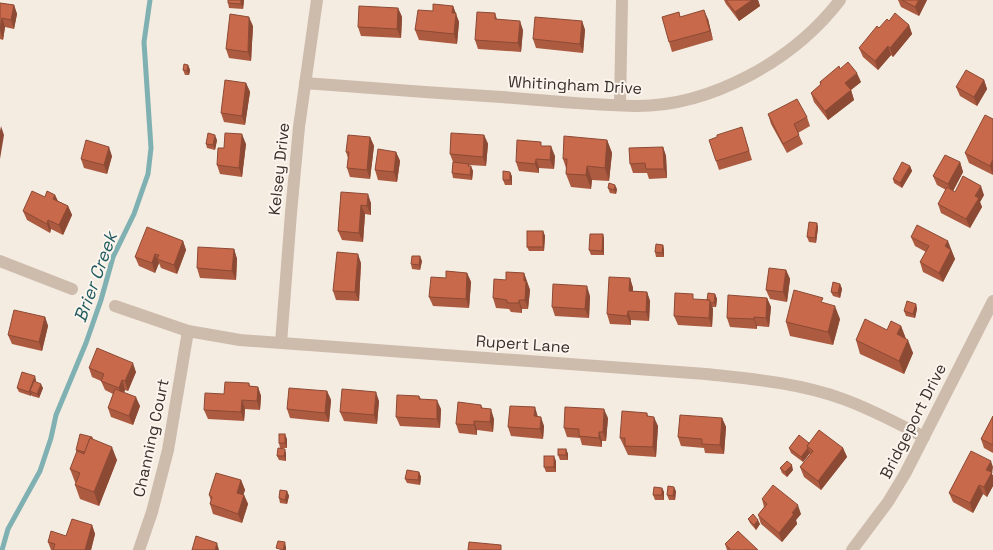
<svg xmlns="http://www.w3.org/2000/svg" width="993" height="550" font-family="'Space Grotesk',sans-serif">
<style>
.lines{fill:none;stroke-linecap:round;stroke-linejoin:round}
.stream{stroke:#7fb0b2;stroke-width:5}
.minor{stroke:#cdbbac;stroke-width:12}
.wall{fill:#ac5a40}
.shaded-wall{fill:#8c4a34}
.building{fill:#c8694b;stroke:#8c4a34}
.labels{text-anchor:middle;dominant-baseline:central;stroke-width:4;stroke-linejoin:round;paint-order:stroke}
.street-label{font-size:16px;fill:#3b302b;stroke:#fbf5ee}
.water-label{font-size:18px;font-style:italic;fill:#1f5a5e;stroke:#fbf5ee}
</style>
<rect width="100%" height="100%" fill="#f4ebe1"/>
<g class="lines">
<path class="stream" d="M 2,550 L 8,529 L 40,471 L 51,438 L 56,415 L 86,343 L 101,300 L 113,257 L 134,214 L 148,174 L 151,148 L 144,42 L 150,0"/>
<g class="minor">
<path d="M 305,83 C 371,88 436,93 502,97 C 546,101 590,105 634,106 C 711,107 794,60 840,0"/>
<path d="M 620,105 L 622,0"/>
<path d="M 0,261 L 72,289"/>
<path d="M 115,306 L 188,331 L 240,340 L 706,374 C 752,379 800,383 843,399 C 871,409 897,423 924,437"/>
<path d="M 281,343 L 291,213 L 299,127 L 317,0"/>
<path d="M 139,550 L 152,512 L 168,450 L 188,331"/>
<path d="M 852,550 L 888,502 L 905,474 L 993,301"/>
</g>
</g>
<g class="wall">
<path d="M 228,0 L 244,0 L 243,9 L 229,8 L 228,3 Z"/>
<path d="M 724,0 L 758,0 L 760,6 L 739,21 L 726,4 Z"/>
<path d="M 898,0 L 927,0 L 919,16 L 901,7 Z"/>
<path d="M 0,3 L 14,5 L 17,14 L 14,29 L 5,27 L 3,40 L 0,39 Z"/>
<path d="M 453,6 L 459,22 L 457,44 L 419,40 L 415,30 L 433,11 Z"/>
<path d="M 398,8 L 402,17 L 401,38 L 361,36 L 358,27 Z"/>
<path d="M 495,13 L 497,19 L 523,30 L 521,52 L 478,49 L 475,40 Z"/>
<path d="M 681,17 L 708,19 L 713,40 L 672,52 L 669,42 Z"/>
<path d="M 582,21 L 585,30 L 583,53 L 536,48 L 533,39 Z"/>
<path d="M 889,21 L 909,25 L 912,34 L 893,57 L 891,55 L 878,70 L 863,57 L 859,48 L 879,28 Z"/>
<path d="M 253,26 L 251,61 L 229,58 L 226,49 Z"/>
<path d="M 188,65 L 190,70 L 189,75 L 185,75 L 183,70 Z"/>
<path d="M 840,69 L 861,82 L 851,90 L 854,100 L 828,120 L 814,102 L 811,93 L 820,85 L 820,82 Z"/>
<path d="M 984,80 L 987,89 L 977,106 L 960,96 L 956,87 Z"/>
<path d="M 246,83 L 250,92 L 245,125 L 224,122 L 221,113 Z"/>
<path d="M 768,114 L 807,117 L 810,126 L 798,133 L 803,144 L 787,153 L 771,124 Z"/>
<path d="M 993,119 L 993,175 L 969,163 L 965,153 Z"/>
<path d="M 484,135 L 488,144 L 486,166 L 469,165 L 473,171 L 472,180 L 453,178 L 452,173 L 453,162 L 450,154 Z"/>
<path d="M 370,137 L 374,146 L 370,179 L 350,177 L 347,168 L 348,158 L 346,152 Z"/>
<path d="M 745,137 L 752,160 L 719,170 L 716,161 Z"/>
<path d="M 217,140 L 215,150 L 207,148 L 206,144 Z"/>
<path d="M 607,140 L 612,153 L 609,181 L 592,180 L 591,189 L 571,187 L 566,174 L 566,168 L 563,159 Z"/>
<path d="M 246,144 L 242,177 L 220,174 L 217,165 L 224,148 Z"/>
<path d="M 543,146 L 555,156 L 554,169 L 539,168 L 539,173 L 519,171 L 516,162 Z"/>
<path d="M 663,147 L 666,156 L 667,178 L 649,179 L 647,173 L 633,173 L 630,164 Z"/>
<path d="M 396,152 L 400,161 L 397,182 L 378,180 L 375,170 Z"/>
<path d="M 112,156 L 107,174 L 84,168 L 81,159 Z"/>
<path d="M 960,162 L 963,172 L 953,191 L 955,192 L 984,195 L 980,202 L 982,207 L 970,228 L 941,213 L 938,204 L 946,190 L 937,185 L 933,176 Z"/>
<path d="M 910,166 L 912,171 L 902,188 L 894,183 L 893,179 Z"/>
<path d="M 512,176 L 512,185 L 505,185 L 503,180 Z"/>
<path d="M 608,188 L 617,189 L 616,194 L 610,193 Z"/>
<path d="M 341,192 L 371,203 L 371,215 L 365,214 L 363,242 L 342,240 L 338,231 Z"/>
<path d="M 55,195 L 58,201 L 68,206 L 72,215 L 63,235 L 51,229 L 50,233 L 27,220 L 23,211 L 45,197 Z"/>
<path d="M 817,223 L 818,228 L 816,243 L 809,242 L 807,237 Z"/>
<path d="M 543,231 L 545,236 L 544,251 L 529,251 L 527,247 Z"/>
<path d="M 603,234 L 604,239 L 604,255 L 591,255 L 589,250 Z"/>
<path d="M 911,237 L 951,250 L 955,259 L 943,282 L 923,272 L 920,262 L 926,252 L 915,246 Z"/>
<path d="M 183,241 L 186,250 L 177,274 L 161,268 L 159,263 L 155,273 L 139,266 L 135,257 Z"/>
<path d="M 663,245 L 664,250 L 664,257 L 656,257 L 655,252 Z"/>
<path d="M 234,249 L 237,259 L 236,280 L 200,278 L 197,268 Z"/>
<path d="M 422,261 L 420,270 L 412,269 L 411,264 Z"/>
<path d="M 361,263 L 359,301 L 336,300 L 333,291 Z"/>
<path d="M 786,270 L 790,279 L 787,302 L 770,299 L 766,290 Z"/>
<path d="M 467,273 L 471,282 L 469,308 L 433,306 L 429,297 L 446,278 Z"/>
<path d="M 524,273 L 530,290 L 528,309 L 522,309 L 522,313 L 511,312 L 509,309 L 496,308 L 493,298 L 506,280 Z"/>
<path d="M 630,278 L 633,288 L 633,291 L 647,292 L 650,301 L 649,321 L 631,320 L 631,325 L 610,324 L 607,314 Z"/>
<path d="M 840,284 L 842,289 L 840,298 L 833,296 L 831,292 Z"/>
<path d="M 715,294 L 717,299 L 716,307 L 712,307 L 713,309 L 712,327 L 678,325 L 674,316 L 707,300 Z"/>
<path d="M 590,296 L 589,318 L 555,316 L 552,307 Z"/>
<path d="M 767,298 L 771,307 L 769,327 L 757,326 L 757,329 L 730,327 L 727,318 Z"/>
<path d="M 916,304 L 917,309 L 915,318 L 906,316 L 904,311 Z"/>
<path d="M 45,317 L 48,326 L 42,351 L 12,344 L 8,335 Z"/>
<path d="M 840,319 L 833,345 L 790,336 L 786,322 Z"/>
<path d="M 901,326 L 906,339 L 913,353 L 904,374 L 860,354 L 856,340 Z"/>
<path d="M 89,368 L 136,372 L 128,391 L 125,390 L 124,393 L 140,406 L 133,425 L 111,417 L 108,408 L 113,394 L 105,390 L 101,381 L 92,377 Z"/>
<path d="M 36,380 L 36,382 L 43,388 L 39,398 L 32,396 L 32,394 L 31,396 L 19,392 L 17,388 Z"/>
<path d="M 249,383 L 250,386 L 258,387 L 261,396 L 260,410 L 245,409 L 244,421 L 208,419 L 204,410 L 224,394 Z"/>
<path d="M 327,391 L 331,400 L 329,422 L 290,418 L 287,409 Z"/>
<path d="M 419,396 L 421,399 L 441,409 L 440,428 L 400,426 L 396,417 Z"/>
<path d="M 379,401 L 377,424 L 344,421 L 340,412 Z"/>
<path d="M 481,405 L 483,409 L 494,419 L 493,432 L 477,430 L 477,435 L 459,433 L 456,424 Z"/>
<path d="M 647,413 L 648,416 L 658,426 L 656,457 L 628,455 L 620,438 Z"/>
<path d="M 538,416 L 544,426 L 543,439 L 511,436 L 508,427 Z"/>
<path d="M 993,416 L 993,453 L 984,448 L 981,439 Z"/>
<path d="M 608,418 L 606,441 L 602,441 L 602,447 L 582,445 L 580,438 L 567,437 L 564,428 Z"/>
<path d="M 722,418 L 726,427 L 724,454 L 705,453 L 704,448 L 681,446 L 678,437 Z"/>
<path d="M 92,437 L 93,439 L 117,460 L 99,506 L 80,499 L 75,485 L 76,483 L 75,482 L 70,469 L 77,452 L 76,450 Z"/>
<path d="M 287,439 L 287,448 L 280,448 L 279,443 Z"/>
<path d="M 809,443 L 843,448 L 847,457 L 821,490 L 804,477 L 800,467 L 810,455 L 810,453 L 803,462 L 791,453 L 789,448 Z"/>
<path d="M 566,449 L 568,454 L 568,460 L 560,460 L 558,455 Z"/>
<path d="M 286,453 L 286,461 L 279,460 L 277,456 Z"/>
<path d="M 556,461 L 556,472 L 546,472 L 544,467 Z"/>
<path d="M 780,468 L 793,470 L 787,477 L 782,473 Z"/>
<path d="M 419,472 L 421,477 L 420,485 L 407,483 L 405,479 Z"/>
<path d="M 992,474 L 993,476 L 993,486 L 987,497 L 983,494 L 973,513 L 953,502 L 949,493 Z"/>
<path d="M 241,480 L 245,490 L 243,495 L 244,495 L 248,504 L 242,523 L 213,514 L 210,504 L 211,501 L 209,495 Z"/>
<path d="M 662,488 L 664,492 L 664,500 L 655,500 L 653,495 Z"/>
<path d="M 287,491 L 289,496 L 287,504 L 280,503 L 279,498 Z"/>
<path d="M 676,491 L 675,500 L 669,500 L 667,495 Z"/>
<path d="M 762,499 L 801,514 L 796,520 L 797,524 L 782,542 L 761,524 L 758,515 L 764,507 Z"/>
<path d="M 748,519 L 760,524 L 756,530 L 750,523 Z"/>
<path d="M 92,525 L 95,534 L 91,550 L 51,550 L 48,542 L 66,536 Z"/>
<path d="M 725,544 L 758,550 L 727,550 Z"/>
</g>
<g class="shaded-wall">
<path d="M 241,0 L 244,0 L 243,9 L 241,4 Z"/>
<path d="M 752,0 L 758,0 L 760,6 L 739,21 L 735,12 Z"/>
<path d="M 919,0 L 927,0 L 919,16 L 915,7 Z"/>
<path d="M 14,5 L 17,14 L 14,29 L 11,20 Z"/>
<path d="M 453,6 L 459,22 L 457,44 L 454,34 L 452,13 Z"/>
<path d="M 398,8 L 402,17 L 401,38 L 397,29 Z"/>
<path d="M 704,10 L 708,19 L 713,40 L 710,31 Z"/>
<path d="M 249,17 L 253,26 L 251,61 L 248,52 Z"/>
<path d="M 2,18 L 5,27 L 3,40 L 0,30 Z"/>
<path d="M 520,21 L 523,30 L 521,52 L 518,43 Z"/>
<path d="M 582,21 L 585,30 L 583,53 L 580,44 Z"/>
<path d="M 909,25 L 912,34 L 893,57 L 890,48 Z"/>
<path d="M 888,46 L 891,55 L 878,70 L 875,61 Z"/>
<path d="M 188,65 L 190,70 L 189,75 L 187,71 Z"/>
<path d="M 857,73 L 861,82 L 848,92 L 845,83 Z"/>
<path d="M 984,80 L 987,89 L 977,106 L 974,97 Z"/>
<path d="M 246,83 L 250,92 L 245,125 L 242,116 Z"/>
<path d="M 851,90 L 854,100 L 828,120 L 825,111 Z"/>
<path d="M 1,126 L 4,135 L 0,159 L 0,131 Z"/>
<path d="M 242,134 L 246,144 L 242,177 L 239,168 Z"/>
<path d="M 215,135 L 217,140 L 215,150 L 213,145 Z"/>
<path d="M 484,135 L 488,144 L 486,166 L 483,157 Z"/>
<path d="M 370,137 L 374,146 L 370,179 L 367,170 Z"/>
<path d="M 607,140 L 612,153 L 609,181 L 605,168 Z"/>
<path d="M 551,146 L 555,156 L 554,169 L 550,160 Z"/>
<path d="M 109,147 L 112,156 L 107,174 L 104,165 Z"/>
<path d="M 663,147 L 666,156 L 667,178 L 664,169 Z"/>
<path d="M 396,152 L 400,161 L 397,182 L 394,172 Z"/>
<path d="M 536,159 L 539,168 L 539,173 L 535,164 Z"/>
<path d="M 993,159 L 993,174 L 990,166 Z"/>
<path d="M 960,162 L 963,172 L 952,193 L 948,184 Z"/>
<path d="M 471,166 L 473,171 L 472,180 L 470,175 Z"/>
<path d="M 587,166 L 592,180 L 591,189 L 586,175 Z"/>
<path d="M 910,166 L 912,171 L 902,188 L 900,183 Z"/>
<path d="M 510,172 L 512,176 L 512,185 L 510,180 Z"/>
<path d="M 615,185 L 617,189 L 616,194 L 614,190 Z"/>
<path d="M 981,186 L 984,195 L 980,202 L 982,207 L 970,228 L 966,219 L 975,196 Z"/>
<path d="M 368,194 L 371,203 L 371,215 L 367,206 Z"/>
<path d="M 55,195 L 59,204 L 53,199 Z"/>
<path d="M 361,205 L 365,214 L 363,242 L 359,233 Z"/>
<path d="M 68,206 L 72,215 L 63,235 L 59,225 Z"/>
<path d="M 48,220 L 51,229 L 50,233 L 47,224 Z"/>
<path d="M 817,223 L 818,228 L 816,243 L 815,238 Z"/>
<path d="M 543,231 L 545,236 L 544,251 L 543,247 Z"/>
<path d="M 603,234 L 604,239 L 604,255 L 602,251 Z"/>
<path d="M 183,241 L 186,250 L 177,274 L 174,265 Z"/>
<path d="M 948,241 L 955,259 L 943,282 L 939,273 L 945,246 Z"/>
<path d="M 663,245 L 664,250 L 664,257 L 662,253 Z"/>
<path d="M 234,249 L 237,259 L 236,280 L 232,271 Z"/>
<path d="M 155,254 L 159,263 L 155,273 L 152,263 Z"/>
<path d="M 358,254 L 361,263 L 359,301 L 355,292 Z"/>
<path d="M 420,256 L 422,261 L 420,270 L 419,265 Z"/>
<path d="M 786,270 L 790,279 L 787,302 L 783,292 Z"/>
<path d="M 467,273 L 471,282 L 469,308 L 466,299 Z"/>
<path d="M 524,273 L 530,290 L 528,309 L 525,300 L 524,281 Z"/>
<path d="M 630,278 L 633,288 L 632,300 L 629,291 Z"/>
<path d="M 840,284 L 842,289 L 840,298 L 838,293 Z"/>
<path d="M 587,286 L 590,296 L 589,318 L 585,309 Z"/>
<path d="M 647,292 L 650,301 L 649,321 L 646,312 Z"/>
<path d="M 715,294 L 717,299 L 716,307 L 714,303 Z"/>
<path d="M 767,298 L 771,307 L 769,327 L 766,318 Z"/>
<path d="M 519,300 L 522,309 L 522,313 L 519,303 Z"/>
<path d="M 710,300 L 713,309 L 712,327 L 709,318 Z"/>
<path d="M 916,304 L 917,309 L 915,318 L 913,314 Z"/>
<path d="M 835,306 L 840,319 L 833,345 L 828,332 Z"/>
<path d="M 628,311 L 631,320 L 631,325 L 627,316 Z"/>
<path d="M 45,317 L 48,326 L 42,351 L 39,342 Z"/>
<path d="M 754,317 L 757,326 L 757,329 L 754,319 Z"/>
<path d="M 901,326 L 906,339 L 897,334 Z"/>
<path d="M 908,340 L 913,353 L 904,374 L 899,361 Z"/>
<path d="M 133,363 L 136,372 L 128,391 L 125,381 Z"/>
<path d="M 35,376 L 36,380 L 33,392 L 30,391 L 32,394 L 31,396 L 29,392 Z"/>
<path d="M 122,380 L 125,390 L 122,397 L 119,388 Z"/>
<path d="M 41,384 L 43,388 L 39,398 L 37,394 Z"/>
<path d="M 258,387 L 261,396 L 260,410 L 257,401 Z"/>
<path d="M 327,391 L 331,400 L 329,422 L 325,413 Z"/>
<path d="M 376,392 L 379,401 L 377,424 L 374,415 Z"/>
<path d="M 136,397 L 140,406 L 133,425 L 129,416 Z"/>
<path d="M 242,400 L 245,409 L 244,421 L 241,412 Z"/>
<path d="M 437,400 L 441,409 L 440,428 L 437,419 Z"/>
<path d="M 535,407 L 538,417 L 534,416 Z"/>
<path d="M 491,409 L 494,419 L 493,432 L 490,422 Z"/>
<path d="M 604,409 L 608,418 L 606,441 L 603,432 Z"/>
<path d="M 541,417 L 544,426 L 543,439 L 540,429 Z"/>
<path d="M 654,417 L 658,426 L 656,457 L 653,447 Z"/>
<path d="M 722,418 L 726,427 L 724,454 L 720,445 Z"/>
<path d="M 474,421 L 477,430 L 477,435 L 474,425 Z"/>
<path d="M 599,432 L 602,441 L 602,447 L 599,438 Z"/>
<path d="M 285,434 L 287,439 L 287,448 L 285,443 Z"/>
<path d="M 112,447 L 117,460 L 99,506 L 94,492 Z"/>
<path d="M 808,448 L 810,453 L 803,462 L 801,457 Z"/>
<path d="M 843,448 L 847,457 L 821,490 L 818,481 Z"/>
<path d="M 285,449 L 286,453 L 286,461 L 284,456 Z"/>
<path d="M 566,449 L 568,454 L 568,460 L 566,455 Z"/>
<path d="M 554,456 L 556,461 L 556,472 L 554,467 Z"/>
<path d="M 991,461 L 993,467 L 992,474 L 993,476 L 993,486 L 987,497 L 984,487 L 986,470 Z"/>
<path d="M 792,465 L 793,470 L 787,477 L 785,472 Z"/>
<path d="M 419,472 L 421,477 L 420,485 L 418,480 Z"/>
<path d="M 241,480 L 245,490 L 241,502 L 237,493 Z"/>
<path d="M 979,485 L 983,494 L 973,513 L 970,503 Z"/>
<path d="M 674,487 L 676,491 L 675,500 L 673,496 Z"/>
<path d="M 662,488 L 664,492 L 664,500 L 662,495 Z"/>
<path d="M 287,491 L 289,496 L 287,504 L 285,500 Z"/>
<path d="M 244,495 L 248,504 L 242,523 L 238,514 Z"/>
<path d="M 798,505 L 801,514 L 796,520 L 797,524 L 782,542 L 779,533 L 792,513 Z"/>
<path d="M 758,520 L 760,524 L 756,530 L 754,525 Z"/>
<path d="M 92,525 L 95,534 L 91,550 L 85,550 Z"/>
<path d="M 285,542 L 286,547 L 286,550 L 283,550 Z"/>
<path d="M 217,543 L 219,550 L 215,550 Z"/>
</g>
<g class="building">
<path d="M 228,0 L 241,0 L 241,4 L 228,3 Z"/>
<path d="M 726,0 L 752,0 L 735,12 Z"/>
<path d="M 902,0 L 919,0 L 915,7 Z"/>
<path d="M 0,3 L 14,5 L 11,20 L 2,18 L 0,30 Z"/>
<path d="M 433,4 L 453,6 L 452,13 L 456,13 L 454,34 L 415,30 L 418,10 L 433,11 Z"/>
<path d="M 359,6 L 398,8 L 397,29 L 358,27 Z"/>
<path d="M 704,10 L 710,31 L 669,42 L 662,17 L 679,12 L 680,17 Z"/>
<path d="M 477,12 L 495,13 L 495,19 L 520,21 L 518,43 L 475,40 Z"/>
<path d="M 895,13 L 909,25 L 890,48 L 888,46 L 875,61 L 859,48 L 877,26 L 879,28 L 887,19 L 889,21 Z"/>
<path d="M 230,14 L 249,17 L 248,52 L 226,49 Z"/>
<path d="M 535,17 L 582,21 L 580,44 L 533,39 Z"/>
<path d="M 848,62 L 857,73 L 845,83 L 851,90 L 825,111 L 811,93 L 821,84 L 820,82 L 839,66 L 840,69 Z"/>
<path d="M 184,64 L 188,65 L 187,71 L 183,70 Z"/>
<path d="M 966,70 L 984,80 L 974,97 L 956,87 Z"/>
<path d="M 225,80 L 246,83 L 242,116 L 221,113 Z"/>
<path d="M 797,99 L 807,117 L 794,124 L 799,135 L 783,144 L 768,114 Z"/>
<path d="M 985,115 L 993,119 L 993,159 L 990,166 L 965,153 Z"/>
<path d="M 742,127 L 749,151 L 716,161 L 709,140 L 717,137 L 717,135 Z"/>
<path d="M 208,133 L 215,135 L 213,145 L 206,144 Z"/>
<path d="M 225,133 L 242,134 L 239,168 L 217,165 L 218,148 L 224,148 Z"/>
<path d="M 451,133 L 484,135 L 483,157 L 450,154 Z"/>
<path d="M 348,135 L 370,137 L 367,170 L 347,168 L 349,152 L 346,152 Z"/>
<path d="M 564,136 L 607,140 L 605,168 L 587,166 L 586,175 L 566,174 L 567,159 L 563,159 Z"/>
<path d="M 86,140 L 109,147 L 104,165 L 81,159 Z"/>
<path d="M 517,140 L 541,142 L 541,146 L 551,146 L 550,160 L 536,159 L 535,164 L 516,162 Z"/>
<path d="M 663,147 L 664,169 L 646,169 L 645,163 L 630,164 L 629,148 Z"/>
<path d="M 378,149 L 396,152 L 394,172 L 375,170 Z"/>
<path d="M 945,155 L 960,162 L 948,184 L 933,176 Z"/>
<path d="M 453,162 L 469,164 L 468,166 L 471,166 L 470,175 L 452,173 Z"/>
<path d="M 902,162 L 910,166 L 900,183 L 893,179 Z"/>
<path d="M 503,171 L 510,172 L 510,180 L 503,180 Z"/>
<path d="M 963,176 L 981,186 L 975,196 L 979,198 L 966,219 L 938,204 L 947,187 L 955,192 Z"/>
<path d="M 609,183 L 615,185 L 614,190 L 608,188 Z"/>
<path d="M 32,191 L 45,197 L 47,191 L 55,195 L 53,199 L 68,206 L 59,225 L 48,220 L 47,224 L 23,211 Z"/>
<path d="M 341,192 L 368,194 L 367,206 L 361,205 L 359,233 L 338,231 Z"/>
<path d="M 809,222 L 817,223 L 815,238 L 807,237 Z"/>
<path d="M 917,225 L 948,241 L 945,246 L 951,250 L 939,273 L 920,262 L 929,246 L 911,237 Z"/>
<path d="M 147,227 L 183,241 L 174,265 L 157,259 L 159,255 L 155,254 L 152,263 L 135,257 Z"/>
<rect x="527" y="231" width="16" height="16"/>
<path d="M 590,234 L 603,234 L 602,251 L 589,250 Z"/>
<path d="M 656,244 L 663,245 L 662,253 L 655,252 Z"/>
<path d="M 198,247 L 234,249 L 232,271 L 197,268 Z"/>
<path d="M 337,252 L 358,254 L 355,292 L 333,291 Z"/>
<path d="M 412,256 L 420,256 L 419,265 L 411,264 Z"/>
<path d="M 769,268 L 786,270 L 783,292 L 766,290 Z"/>
<path d="M 446,271 L 467,273 L 466,299 L 429,297 L 431,277 L 446,278 Z"/>
<path d="M 506,272 L 524,273 L 524,281 L 526,281 L 525,300 L 519,300 L 519,303 L 507,303 L 507,300 L 493,298 L 494,279 L 506,280 Z"/>
<path d="M 609,277 L 630,278 L 629,291 L 647,292 L 646,312 L 628,311 L 627,316 L 607,314 Z"/>
<path d="M 833,282 L 840,284 L 838,293 L 831,292 Z"/>
<path d="M 553,284 L 587,286 L 585,309 L 552,307 Z"/>
<path d="M 794,290 L 823,298 L 821,302 L 835,306 L 828,332 L 786,322 Z"/>
<path d="M 675,293 L 693,294 L 693,299 L 710,300 L 709,318 L 674,316 Z"/>
<path d="M 708,293 L 715,294 L 714,303 L 710,302 L 710,300 L 707,300 Z"/>
<path d="M 728,295 L 767,298 L 766,318 L 754,317 L 754,319 L 727,318 Z"/>
<path d="M 907,301 L 916,304 L 913,314 L 904,311 Z"/>
<path d="M 14,310 L 45,317 L 39,342 L 8,335 Z"/>
<path d="M 865,319 L 887,330 L 891,321 L 901,326 L 897,334 L 908,340 L 899,361 L 856,340 Z"/>
<path d="M 97,348 L 133,363 L 125,381 L 122,380 L 119,388 L 101,381 L 104,374 L 89,368 Z"/>
<path d="M 22,372 L 35,376 L 29,392 L 17,388 Z"/>
<path d="M 34,381 L 41,384 L 37,394 L 30,391 Z"/>
<path d="M 225,382 L 249,383 L 249,386 L 258,387 L 257,401 L 242,400 L 241,412 L 204,410 L 205,393 L 224,394 Z"/>
<path d="M 289,388 L 327,391 L 325,413 L 287,409 Z"/>
<path d="M 115,389 L 136,397 L 129,416 L 108,408 Z"/>
<path d="M 342,389 L 376,392 L 374,415 L 340,412 Z"/>
<path d="M 397,395 L 419,396 L 419,399 L 437,400 L 437,419 L 396,417 Z"/>
<path d="M 458,402 L 481,405 L 481,408 L 491,409 L 490,422 L 474,421 L 474,425 L 456,424 Z"/>
<path d="M 510,406 L 535,407 L 534,416 L 541,417 L 540,429 L 508,427 Z"/>
<path d="M 565,407 L 604,409 L 603,432 L 599,432 L 599,438 L 579,436 L 579,429 L 564,428 Z"/>
<path d="M 622,411 L 647,413 L 647,416 L 654,417 L 653,447 L 625,446 L 625,438 L 620,438 Z"/>
<path d="M 680,415 L 722,418 L 720,445 L 702,444 L 702,439 L 678,437 Z"/>
<path d="M 993,416 L 993,445 L 981,439 Z"/>
<path d="M 819,430 L 843,448 L 818,481 L 800,467 L 813,451 L 807,446 Z"/>
<path d="M 80,434 L 92,437 L 92,439 L 90,438 L 85,452 L 76,450 Z"/>
<rect x="279" y="434" width="6" height="9"/>
<path d="M 799,435 L 809,443 L 807,446 L 808,448 L 801,457 L 789,448 Z"/>
<path d="M 90,438 L 112,447 L 94,492 L 75,485 L 80,473 L 70,469 L 77,451 L 84,454 Z"/>
<path d="M 278,448 L 285,449 L 284,456 L 277,456 Z"/>
<rect x="558" y="449" width="8" height="6"/>
<path d="M 971,451 L 991,461 L 986,470 L 992,472 L 984,487 L 979,485 L 970,503 L 949,493 Z"/>
<rect x="544" y="456" width="10" height="11"/>
<path d="M 787,461 L 792,465 L 785,472 L 780,468 Z"/>
<path d="M 407,470 L 419,472 L 418,480 L 405,479 Z"/>
<path d="M 216,473 L 241,480 L 237,493 L 244,495 L 238,514 L 210,504 L 212,497 L 209,495 Z"/>
<path d="M 773,485 L 798,505 L 792,513 L 794,514 L 779,533 L 758,515 L 767,504 L 762,499 Z"/>
<path d="M 668,486 L 674,487 L 673,496 L 667,495 Z"/>
<path d="M 654,487 L 662,488 L 662,495 L 653,495 Z"/>
<path d="M 280,490 L 287,491 L 285,500 L 279,498 Z"/>
<path d="M 753,514 L 758,520 L 754,525 L 748,519 Z"/>
<path d="M 72,519 L 92,525 L 85,550 L 53,550 L 55,544 L 48,542 L 51,531 L 66,536 Z"/>
<path d="M 738,531 L 758,550 L 729,550 L 730,549 L 725,544 Z"/>
<path d="M 196,536 L 217,543 L 215,550 L 192,550 Z"/>
<path d="M 278,541 L 285,542 L 283,550 L 276,548 Z"/>
<path d="M 469,542 L 501,545 L 501,550 L 468,550 Z"/>
</g>
<g class="labels">
<g class="street-label">
<text transform="translate(575 85) rotate(3)">Whitingham Drive</text>
<text transform="translate(279 169) rotate(-84)">Kelsey Drive</text>
<text transform="translate(523 344) rotate(4)">Rupert Lane</text>
<text transform="translate(913 421) rotate(-63)">Bridgeport Drive</text>
<text transform="translate(151 438) rotate(-78)">Channing Court</text>
</g>
<g class="water-label">
<text transform="translate(95 277) rotate(-70)">Brier Creek</text>
</g>
</g>
</svg>
